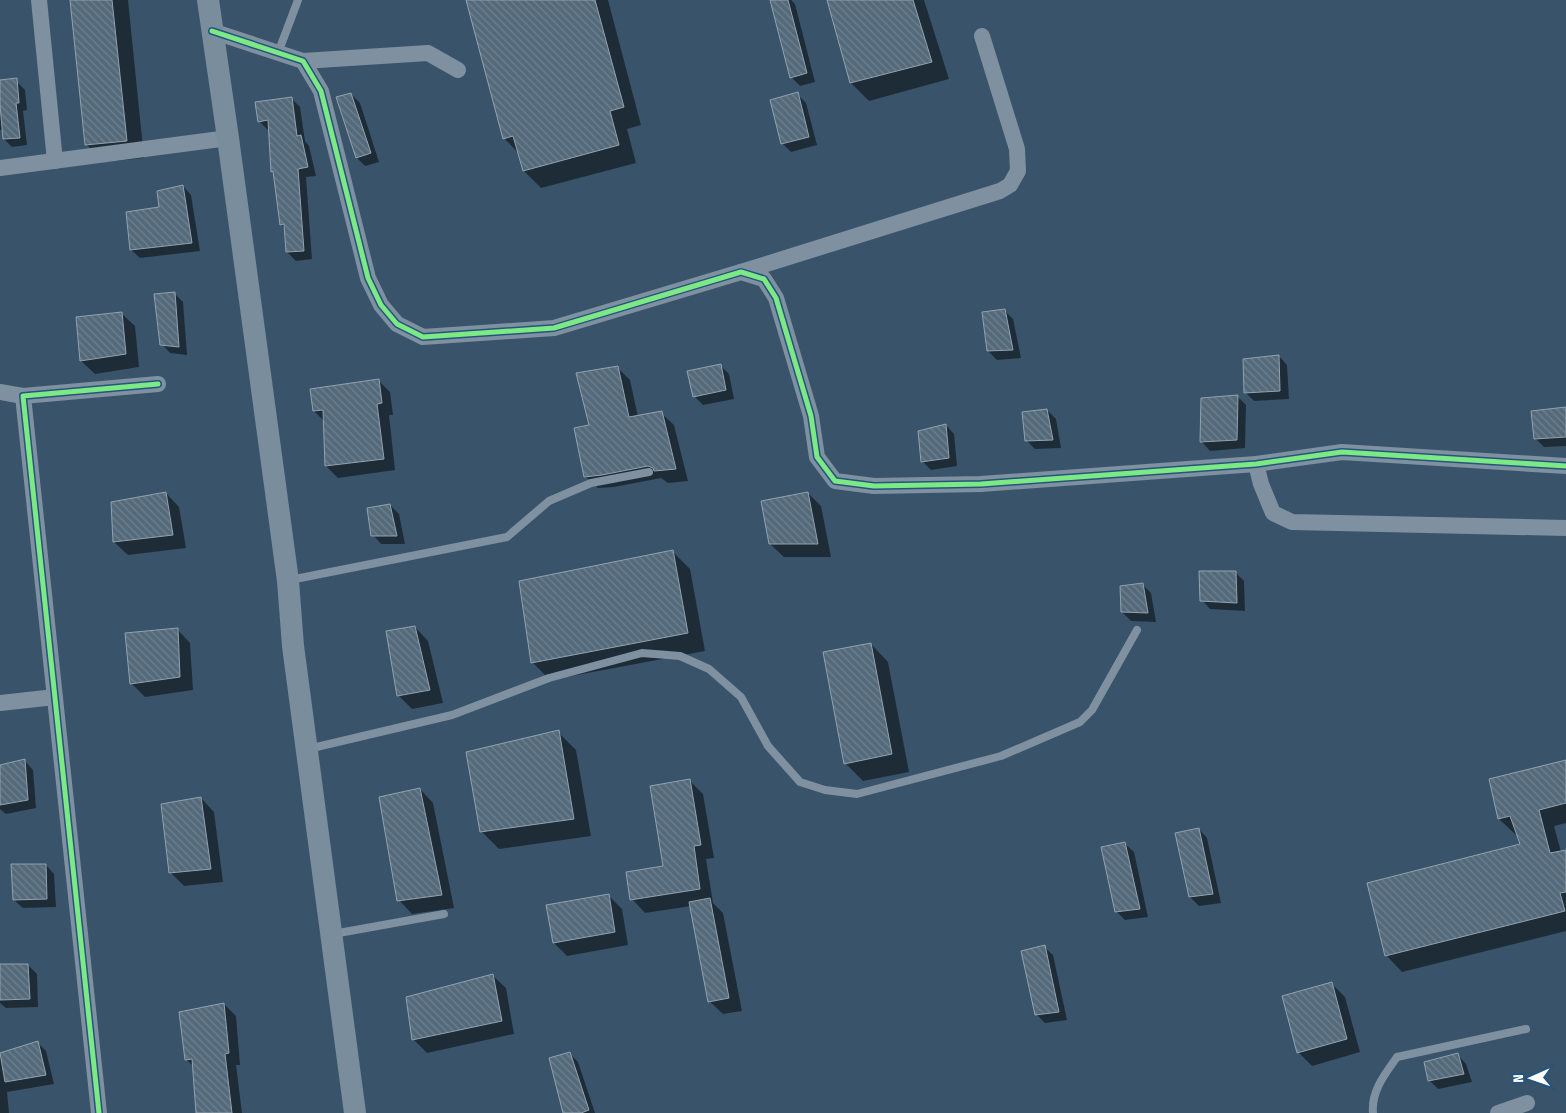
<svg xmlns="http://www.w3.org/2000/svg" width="1566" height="1113" font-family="'Fira Sans Condensed',sans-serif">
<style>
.shadow{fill:#0007}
.building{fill:url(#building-back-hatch);stroke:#92a2af}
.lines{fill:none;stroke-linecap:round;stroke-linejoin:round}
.lane{stroke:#7f90a0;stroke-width:8}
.street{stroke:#7f90a0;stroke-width:16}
.secondary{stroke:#7a8d9d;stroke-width:22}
.cycleway-casing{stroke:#25557e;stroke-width:8}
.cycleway{stroke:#7ce984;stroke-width:5}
</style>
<defs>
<pattern id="building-back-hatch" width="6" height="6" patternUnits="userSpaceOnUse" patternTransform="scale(1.25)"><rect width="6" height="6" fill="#546a7b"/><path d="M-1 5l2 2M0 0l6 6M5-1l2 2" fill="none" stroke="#6e808f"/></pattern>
</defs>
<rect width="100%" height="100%" fill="#39546a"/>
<g class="shadow">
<path d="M 71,0 L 128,0 L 144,158 L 104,162 L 87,145 Z"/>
<path d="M 467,0 L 608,0 L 641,125 L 627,129 L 636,163 L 541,188 L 524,171 L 519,154 L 504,138 Z"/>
<path d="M 771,0 L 791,0 L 795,4 L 815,82 L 800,86 L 791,77 Z"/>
<path d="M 828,0 L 924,0 L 949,79 L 869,101 L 851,83 Z"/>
<path d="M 17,82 L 25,90 L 27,110 L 23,111 L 27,145 L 12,147 L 4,139 L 3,130 L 0,130 L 0,85 Z"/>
<path d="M 351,94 L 360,103 L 379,162 L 365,166 L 357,158 Z"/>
<path d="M 797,94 L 806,103 L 817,145 L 791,152 L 782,143 Z"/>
<path d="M 291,98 L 300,107 L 305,141 L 309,146 L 316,176 L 306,177 L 312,259 L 296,261 L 287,252 L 286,230 L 281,224 L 274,173 L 273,171 L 270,130 L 268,130 L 259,121 Z"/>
<path d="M 183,186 L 191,195 L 200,251 L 140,258 L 131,250 L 161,208 Z"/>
<path d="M 174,293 L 183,302 L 187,355 L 170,353 L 162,344 Z"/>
<path d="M 1004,310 L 1013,319 L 1021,358 L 997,360 L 988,351 Z"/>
<path d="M 121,313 L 135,326 L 139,367 L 95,374 L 81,361 L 77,318 Z"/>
<path d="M 1279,356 L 1287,365 L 1289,399 L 1254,401 L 1245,392 Z"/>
<path d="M 720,365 L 729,374 L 734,399 L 703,405 L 694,396 Z"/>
<path d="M 618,368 L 630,380 L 638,417 L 661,413 L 674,425 L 688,481 L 668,483 L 661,478 L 614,487 L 598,488 L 585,476 L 591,426 Z"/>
<path d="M 378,380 L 390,392 L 393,415 L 389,415 L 395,470 L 338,478 L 326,466 L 324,421 L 314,411 Z"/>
<path d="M 1237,396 L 1246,405 L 1245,448 L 1210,451 L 1202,442 L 1202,399 Z"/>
<path d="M 1566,408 L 1566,446 L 1544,447 L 1535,438 Z"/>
<path d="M 1047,410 L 1056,419 L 1061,448 L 1035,449 L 1026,440 Z"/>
<path d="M 946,425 L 954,434 L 957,466 L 931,470 L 922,461 Z"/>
<path d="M 166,493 L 179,507 L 186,548 L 128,555 L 114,542 Z"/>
<path d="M 808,493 L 821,506 L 831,557 L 784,557 L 770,544 Z"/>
<path d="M 390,505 L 399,514 L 405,544 L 381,544 L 373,535 Z"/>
<path d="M 672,551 L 690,569 L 705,651 L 550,680 L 532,662 Z"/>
<path d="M 1235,572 L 1244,581 L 1245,611 L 1210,609 L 1202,600 Z"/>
<path d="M 1142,584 L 1151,593 L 1156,622 L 1131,621 L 1122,612 Z"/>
<path d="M 415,627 L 428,641 L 443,703 L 412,709 L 398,695 Z"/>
<path d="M 177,629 L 190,643 L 193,690 L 145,697 L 131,683 Z"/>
<path d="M 871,644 L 888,662 L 909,772 L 863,781 L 845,763 Z"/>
<path d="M 558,732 L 576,750 L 591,836 L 499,849 L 481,831 Z"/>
<path d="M 25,761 L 33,770 L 36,808 L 6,814 L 0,809 L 0,767 Z"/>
<path d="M 1566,761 L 1566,823 L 1554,826 L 1561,852 L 1566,851 L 1566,931 L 1402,972 L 1386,955 L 1522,845 L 1518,834 L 1516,835 L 1499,819 Z"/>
<path d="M 690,781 L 703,794 L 714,858 L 706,859 L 713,903 L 723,913 L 742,1011 L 723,1014 L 709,1001 L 691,906 L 645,913 L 632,899 L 665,868 Z"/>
<path d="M 420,789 L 433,803 L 454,908 L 412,914 L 399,900 Z"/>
<path d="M 201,798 L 214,812 L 223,882 L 184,886 L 170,872 Z"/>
<path d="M 1199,829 L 1207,838 L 1221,903 L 1199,906 L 1190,897 Z"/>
<path d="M 1125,844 L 1134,852 L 1148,917 L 1125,920 L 1116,911 Z"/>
<path d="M 46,865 L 54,874 L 56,907 L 23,908 L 14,900 Z"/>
<path d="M 608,895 L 622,909 L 628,945 L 567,956 L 554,943 Z"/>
<path d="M 1044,947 L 1053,955 L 1067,1020 L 1045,1023 L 1036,1014 Z"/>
<path d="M 0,965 L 28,965 L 37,974 L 38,1007 L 6,1008 L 0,1003 Z"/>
<path d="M 492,975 L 506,988 L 514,1034 L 427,1053 L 413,1039 Z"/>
<path d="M 1331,983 L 1345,997 L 1360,1052 L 1312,1066 L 1298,1052 Z"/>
<path d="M 224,1004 L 236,1016 L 240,1065 L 236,1065 L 242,1113 L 197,1113 L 194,1067 L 187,1060 L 181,1013 Z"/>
<path d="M 37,1042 L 46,1051 L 54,1084 L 7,1092 L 9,1113 L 0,1113 L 0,1054 Z"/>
<path d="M 569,1053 L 578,1062 L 595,1113 L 565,1113 Z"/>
<path d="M 1458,1055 L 1466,1064 L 1472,1082 L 1438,1089 L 1429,1080 Z"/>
</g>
<g class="building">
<path d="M 70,0 L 112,0 L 127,141 L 85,145 Z"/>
<path d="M 466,0 L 595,0 L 624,107 L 610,111 L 619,145 L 523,171 L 513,136 L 503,139 Z"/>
<path d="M 770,0 L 788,0 L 807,73 L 790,78 Z"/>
<path d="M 827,0 L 913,0 L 932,62 L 850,83 Z"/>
<path d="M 17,78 L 19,103 L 16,103 L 20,138 L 3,139 L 0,105 L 0,80 Z"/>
<path d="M 798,92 L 809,137 L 781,144 L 770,100 Z"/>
<path d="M 351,93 L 371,153 L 356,158 L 336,97 Z"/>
<path d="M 292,97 L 297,136 L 301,135 L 308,167 L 298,169 L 304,251 L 286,252 L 284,224 L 280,225 L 273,171 L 271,172 L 268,120 L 258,122 L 255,102 Z"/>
<path d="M 183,185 L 192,243 L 130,250 L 126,212 L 159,207 L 157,191 Z"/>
<path d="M 175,292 L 179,347 L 160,345 L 154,294 Z"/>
<path d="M 1005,309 L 1013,350 L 987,351 L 982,312 Z"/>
<path d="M 122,312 L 126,354 L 80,361 L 76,317 Z"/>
<path d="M 1279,355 L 1280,391 L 1244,393 L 1243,359 Z"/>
<path d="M 721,364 L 726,390 L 693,397 L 687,371 Z"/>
<path d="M 618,366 L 629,417 L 662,411 L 676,469 L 654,471 L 653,468 L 648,466 L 602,475 L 584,477 L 574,428 L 589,425 L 576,373 Z"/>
<path d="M 379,379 L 382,403 L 377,404 L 384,459 L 325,466 L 323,410 L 313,411 L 310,389 Z"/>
<path d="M 1238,395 L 1237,440 L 1200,442 L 1201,398 Z"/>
<path d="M 1566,407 L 1566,437 L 1534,439 L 1531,411 Z"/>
<path d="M 1047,409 L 1053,440 L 1025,441 L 1022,412 Z"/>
<path d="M 946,424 L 949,458 L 921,462 L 918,431 Z"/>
<path d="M 166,492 L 173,535 L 113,542 L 111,502 Z"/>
<path d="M 808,492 L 818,544 L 769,544 L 761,501 Z"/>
<path d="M 390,504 L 397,536 L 371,536 L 367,508 Z"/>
<path d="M 673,550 L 688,633 L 531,663 L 519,581 Z"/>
<path d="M 1199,571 L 1236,571 L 1237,603 L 1200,601 Z"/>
<path d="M 1143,583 L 1148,613 L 1121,612 L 1120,586 Z"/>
<path d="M 415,626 L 430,690 L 397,696 L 386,631 Z"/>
<path d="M 178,628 L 180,677 L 130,684 L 125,633 Z"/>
<path d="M 871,643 L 892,754 L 844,764 L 823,652 Z"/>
<path d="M 559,730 L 574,819 L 480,832 L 466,752 Z"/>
<path d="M 25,759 L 28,800 L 0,805 L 0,765 Z"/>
<path d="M 1566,760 L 1566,803 L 1539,810 L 1550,853 L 1566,850 L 1566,892 L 1560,893 L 1565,911 L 1385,956 L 1367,883 L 1520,844 L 1510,816 L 1498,819 L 1489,779 Z"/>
<path d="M 690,779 L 701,845 L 694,846 L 700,889 L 630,900 L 626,872 L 663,866 L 650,786 Z"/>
<path d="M 420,788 L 442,895 L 397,901 L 379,797 Z"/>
<path d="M 201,797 L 211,869 L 169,873 L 161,804 Z"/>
<path d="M 1199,828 L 1213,894 L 1189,897 L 1175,833 Z"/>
<path d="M 1125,842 L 1140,909 L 1115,912 L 1101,847 Z"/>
<path d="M 11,864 L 46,864 L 47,899 L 13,900 Z"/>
<path d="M 609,894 L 615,932 L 553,943 L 546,905 Z"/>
<path d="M 710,898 L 729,998 L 708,1002 L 689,902 Z"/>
<path d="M 1045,945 L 1059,1012 L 1035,1015 L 1021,951 Z"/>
<path d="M 0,964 L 28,964 L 30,999 L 0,1000 Z"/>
<path d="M 493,974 L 502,1021 L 412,1040 L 406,997 Z"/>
<path d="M 1332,982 L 1347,1039 L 1297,1053 L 1282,996 Z"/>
<path d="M 224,1003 L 229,1053 L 225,1054 L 232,1113 L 196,1113 L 192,1059 L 185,1060 L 179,1012 Z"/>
<path d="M 38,1041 L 46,1075 L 5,1082 L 0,1053 Z"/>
<path d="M 570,1052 L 589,1110 L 581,1113 L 563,1113 L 549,1058 Z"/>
<path d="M 1458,1053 L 1464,1074 L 1428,1081 L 1424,1062 Z"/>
</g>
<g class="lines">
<g class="lane">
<path d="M 278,53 L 298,0"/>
<path d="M 290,580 L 507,537 L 549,501 L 591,483 L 649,472"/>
<path d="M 308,749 L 452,715 L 549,678 L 642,653 L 680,656 L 709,669 L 741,697 L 768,746 L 800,782 L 825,790 L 857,794 L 1001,756 L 1080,722 L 1092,710 L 1137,630"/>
<path d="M 333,934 L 444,914"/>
<path d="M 1373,1113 C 1371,1091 1385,1074 1397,1057 L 1526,1029"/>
</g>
<g class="street">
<path d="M 39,0 L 55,161"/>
<path d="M 212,31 L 303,61 L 321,91 L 368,278 L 381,305 L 397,324 L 423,337 L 554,328 L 741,272 L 764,279 L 776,298 L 811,416 L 817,457 L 835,481 L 874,486 L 981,484 L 1256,464 L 1342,452 L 1566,466"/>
<path d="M 303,61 L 428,53 L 458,70"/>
<path d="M 0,168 L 228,138"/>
<path d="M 741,272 L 1000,191 L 1010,185 L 1018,171 L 1017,149 L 982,36"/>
<path d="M 0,392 L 23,396"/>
<path d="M 1256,464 L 1261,484 L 1273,513 L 1292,522 L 1566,528"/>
<path d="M 0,703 L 55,697"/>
<path d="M 99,1113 L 23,396 L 158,384"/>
<path d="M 1498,1113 L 1527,1103"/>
</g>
<path class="secondary" d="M 208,0 L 228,138 L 288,581 L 293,646 L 355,1113"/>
<g class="cycleway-casing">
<g id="cycleway">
<path d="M 212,31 L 303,61 L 321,91 L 368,278 L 381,305 L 397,324 L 423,337 L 554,328 L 741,272 L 764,279 L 776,298 L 811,416 L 817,457 L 835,481 L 874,486 L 981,484 L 1256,464 L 1342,452 L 1566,466"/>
<path d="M 99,1113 L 23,396 L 158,384"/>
</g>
</g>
<use href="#cycleway" class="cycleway"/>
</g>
<g transform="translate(1531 1078) rotate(268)" stroke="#25557e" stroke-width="4" paint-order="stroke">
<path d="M0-4L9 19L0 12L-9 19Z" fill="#ffffff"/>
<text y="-8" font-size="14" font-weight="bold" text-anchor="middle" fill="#ffffff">N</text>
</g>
</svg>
